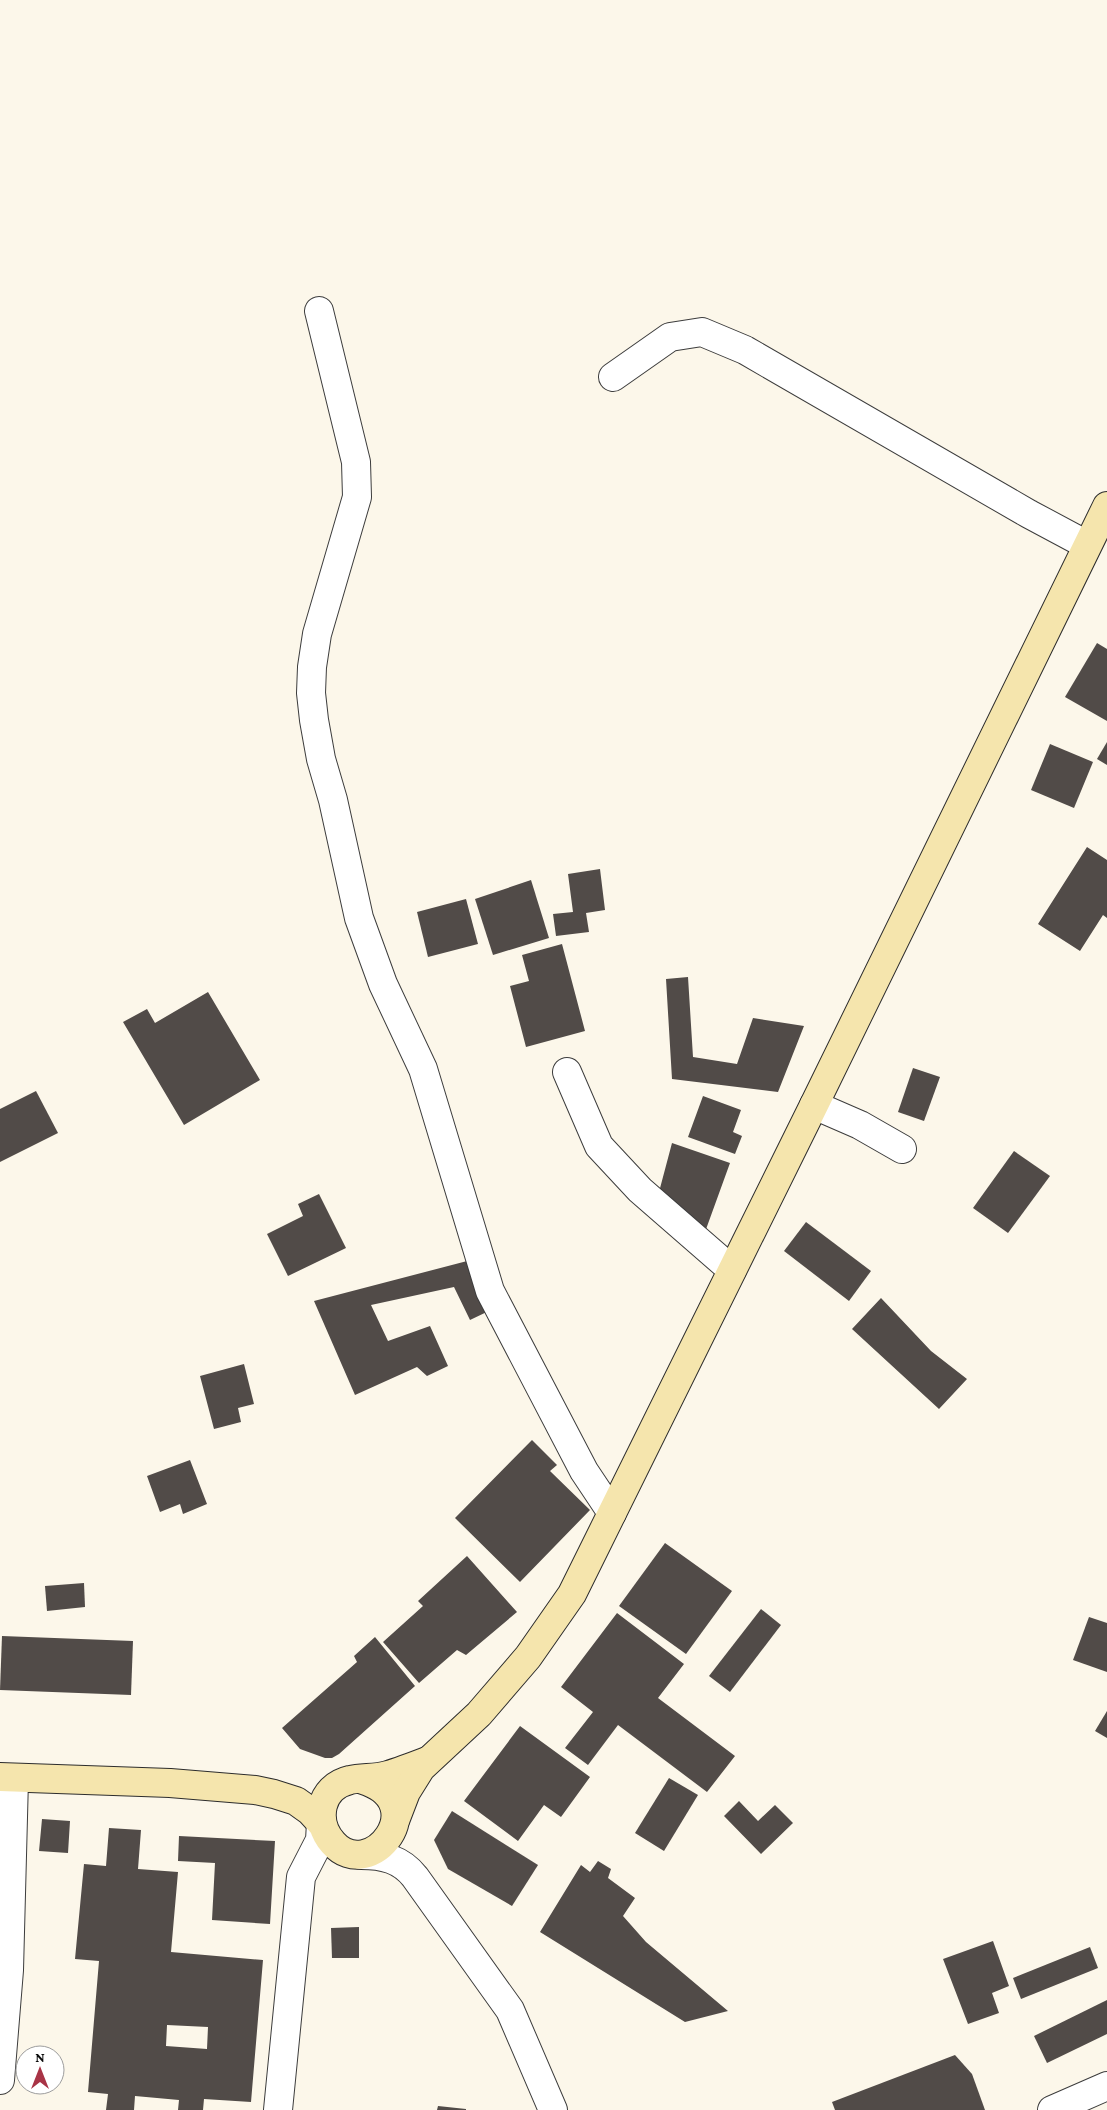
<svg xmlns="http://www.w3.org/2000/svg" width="1107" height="2110" font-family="'Crimson Pro',serif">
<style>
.building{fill:#514b48;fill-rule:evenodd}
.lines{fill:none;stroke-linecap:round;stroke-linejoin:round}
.street-casing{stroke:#3d3d3d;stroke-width:30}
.secondary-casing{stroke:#2c2c2c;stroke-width:30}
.street{stroke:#fff;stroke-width:28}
.secondary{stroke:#f5e5ad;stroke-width:28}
</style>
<rect width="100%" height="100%" fill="#fcf7ea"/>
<g class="building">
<path d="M 1097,643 L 1107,649 L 1107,721 L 1065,697 Z"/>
<path d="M 1107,742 L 1107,765 L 1097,759 Z"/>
<path d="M 1050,744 L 1093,762 L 1074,808 L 1031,790 Z"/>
<path d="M 1087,847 L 1107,860 L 1107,918 L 1103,915 L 1080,951 L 1038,924 Z"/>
<path d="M 600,869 L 605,910 L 586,913 L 589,932 L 556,936 L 553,914 L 573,912 L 568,874 Z"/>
<path d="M 531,880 L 549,938 L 493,955 L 475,899 Z"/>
<path d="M 466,899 L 478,944 L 428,957 L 417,912 Z"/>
<path d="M 562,944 L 585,1031 L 526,1047 L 510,986 L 529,981 L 522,955 Z"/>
<path d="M 688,977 L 693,1057 L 737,1064 L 753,1018 L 804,1026 L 778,1092 L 672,1079 L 666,979 Z"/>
<path d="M 208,992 L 260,1080 L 184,1125 L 123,1022 L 147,1009 L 155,1023 Z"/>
<path d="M 913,1068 L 940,1077 L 924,1121 L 898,1112 Z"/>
<path d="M 36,1091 L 58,1133 L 0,1162 L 0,1109 Z"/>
<path d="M 703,1096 L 741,1110 L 733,1132 L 742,1136 L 735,1154 L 688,1137 Z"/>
<path d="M 672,1143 L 730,1163 L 705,1232 L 665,1209 L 671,1198 L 659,1192 Z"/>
<path d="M 1014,1151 L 1050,1176 L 1008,1233 L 973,1208 Z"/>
<path d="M 319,1194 L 346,1248 L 288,1276 L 267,1234 L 303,1216 L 298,1204 Z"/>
<path d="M 806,1222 L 871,1271 L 849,1301 L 784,1251 Z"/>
<path d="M 471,1260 L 493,1309 L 470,1320 L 454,1287 L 371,1305 L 388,1341 L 430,1326 L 448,1366 L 427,1376 L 417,1367 L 355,1395 L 314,1301 Z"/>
<path d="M 881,1298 L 931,1351 L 967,1379 L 939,1409 L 852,1329 Z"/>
<path d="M 244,1364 L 254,1404 L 238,1408 L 241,1422 L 214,1429 L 200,1376 Z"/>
<path d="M 532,1440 L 557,1465 L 550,1471 L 590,1510 L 520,1582 L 455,1518 Z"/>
<path d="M 190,1460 L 207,1504 L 183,1514 L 180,1504 L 160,1512 L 147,1476 Z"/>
<path d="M 665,1543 L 732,1591 L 686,1654 L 619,1606 Z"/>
<path d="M 467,1556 L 517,1612 L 466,1655 L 457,1650 L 419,1683 L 383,1642 L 423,1606 L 418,1601 Z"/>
<path d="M 84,1583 L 85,1607 L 47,1611 L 45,1586 Z"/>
<path d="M 761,1609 L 781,1625 L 730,1692 L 709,1676 Z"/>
<path d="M 617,1613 L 684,1664 L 658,1698 L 735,1756 L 707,1792 L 618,1725 L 588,1765 L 565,1748 L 593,1712 L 561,1687 Z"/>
<path d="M 1089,1617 L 1107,1623 L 1107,1672 L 1073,1660 Z"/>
<path d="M 2,1636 L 133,1641 L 131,1695 L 0,1690 Z"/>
<path d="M 375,1637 L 415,1686 L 339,1754 L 332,1758 L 325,1758 L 300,1749 L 282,1728 L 357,1662 L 354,1656 Z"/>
<path d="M 1107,1711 L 1107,1738 L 1095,1731 Z"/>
<path d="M 520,1726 L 590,1777 L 561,1817 L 544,1805 L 518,1841 L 464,1801 Z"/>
<path d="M 669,1778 L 698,1795 L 664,1851 L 635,1833 Z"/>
<path d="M 739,1801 L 758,1821 L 775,1805 L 793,1823 L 761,1854 L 724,1816 Z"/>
<path d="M 452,1811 L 538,1865 L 512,1906 L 448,1869 L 434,1840 Z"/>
<path d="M 42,1819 L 70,1821 L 68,1853 L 39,1851 Z"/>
<path d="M 109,1828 L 141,1830 L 138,1869 L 178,1872 L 171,1952 L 263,1960 L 251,2102 L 204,2099 L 203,2110 L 178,2110 L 179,2100 L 135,2096 L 134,2110 L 106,2110 L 108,2094 L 88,2092 L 99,1961 L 75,1959 L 84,1864 L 106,1866 ZM 167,2025 L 208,2027 L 207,2049 L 166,2046 Z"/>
<path d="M 179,1836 L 275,1841 L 270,1924 L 212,1920 L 215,1863 L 178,1861 Z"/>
<path d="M 598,1861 L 611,1869 L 608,1878 L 635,1898 L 623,1916 L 646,1942 L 728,2011 L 685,2022 L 540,1932 L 581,1865 L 590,1872 Z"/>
<path d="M 359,1927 L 359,1958 L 332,1958 L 331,1928 Z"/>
<path d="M 993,1941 L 1009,1986 L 992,1993 L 999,2013 L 968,2024 L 943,1959 Z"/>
<path d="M 1090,1947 L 1098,1968 L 1021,1999 L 1013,1978 Z"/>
<path d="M 1107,2000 L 1107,2034 L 1047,2063 L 1034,2036 Z"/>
<path d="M 955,2055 L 972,2074 L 985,2110 L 835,2110 L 832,2102 Z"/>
<path d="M 438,2106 L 466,2109 L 466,2110 L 437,2110 Z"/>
</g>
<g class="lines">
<g class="street-casing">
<g id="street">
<path d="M 319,311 L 356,462 L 357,497 L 317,634 L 312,667 L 311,693 L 314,720 L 321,759 L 333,800 L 359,918 L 383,984 L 423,1069 L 490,1291 L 584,1471 L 612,1513"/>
<path d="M 613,377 L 670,337 L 702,332 L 745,350 L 1029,514 L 1087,545"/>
<path d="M 567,1072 L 599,1146 L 640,1190 L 732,1270"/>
<path d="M 814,1105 L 860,1125 L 902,1149"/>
<path d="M 361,1855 C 383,1855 401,1859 415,1877 L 510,2010 L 553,2110"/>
<path d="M 0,2080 L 9,1970 L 14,1779"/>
<path d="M 278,2110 L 301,1877 L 320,1840 L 321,1823"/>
<path d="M 1052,2110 L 1107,2086"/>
</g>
</g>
<g class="secondary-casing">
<g id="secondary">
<path d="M 0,1777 L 170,1783 L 255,1790 L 274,1794 L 296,1801 L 310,1811 L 321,1823"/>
<path d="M 363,1780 C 435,1803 370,1885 333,1843 C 314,1822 319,1787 350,1780 C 362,1777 375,1779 388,1775 C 401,1771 414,1766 427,1761"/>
<path d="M 396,1818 L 406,1792 L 421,1768 L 479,1714 L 528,1657 L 572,1594 L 814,1105 L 1107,506"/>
</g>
</g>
<use href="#street" class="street"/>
<use href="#secondary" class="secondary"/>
</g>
<g transform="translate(40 2070)"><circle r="24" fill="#ffffff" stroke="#9d9d9d"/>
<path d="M0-4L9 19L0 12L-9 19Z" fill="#a83446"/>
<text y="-8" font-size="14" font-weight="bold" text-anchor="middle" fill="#0a0a0a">N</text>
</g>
</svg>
